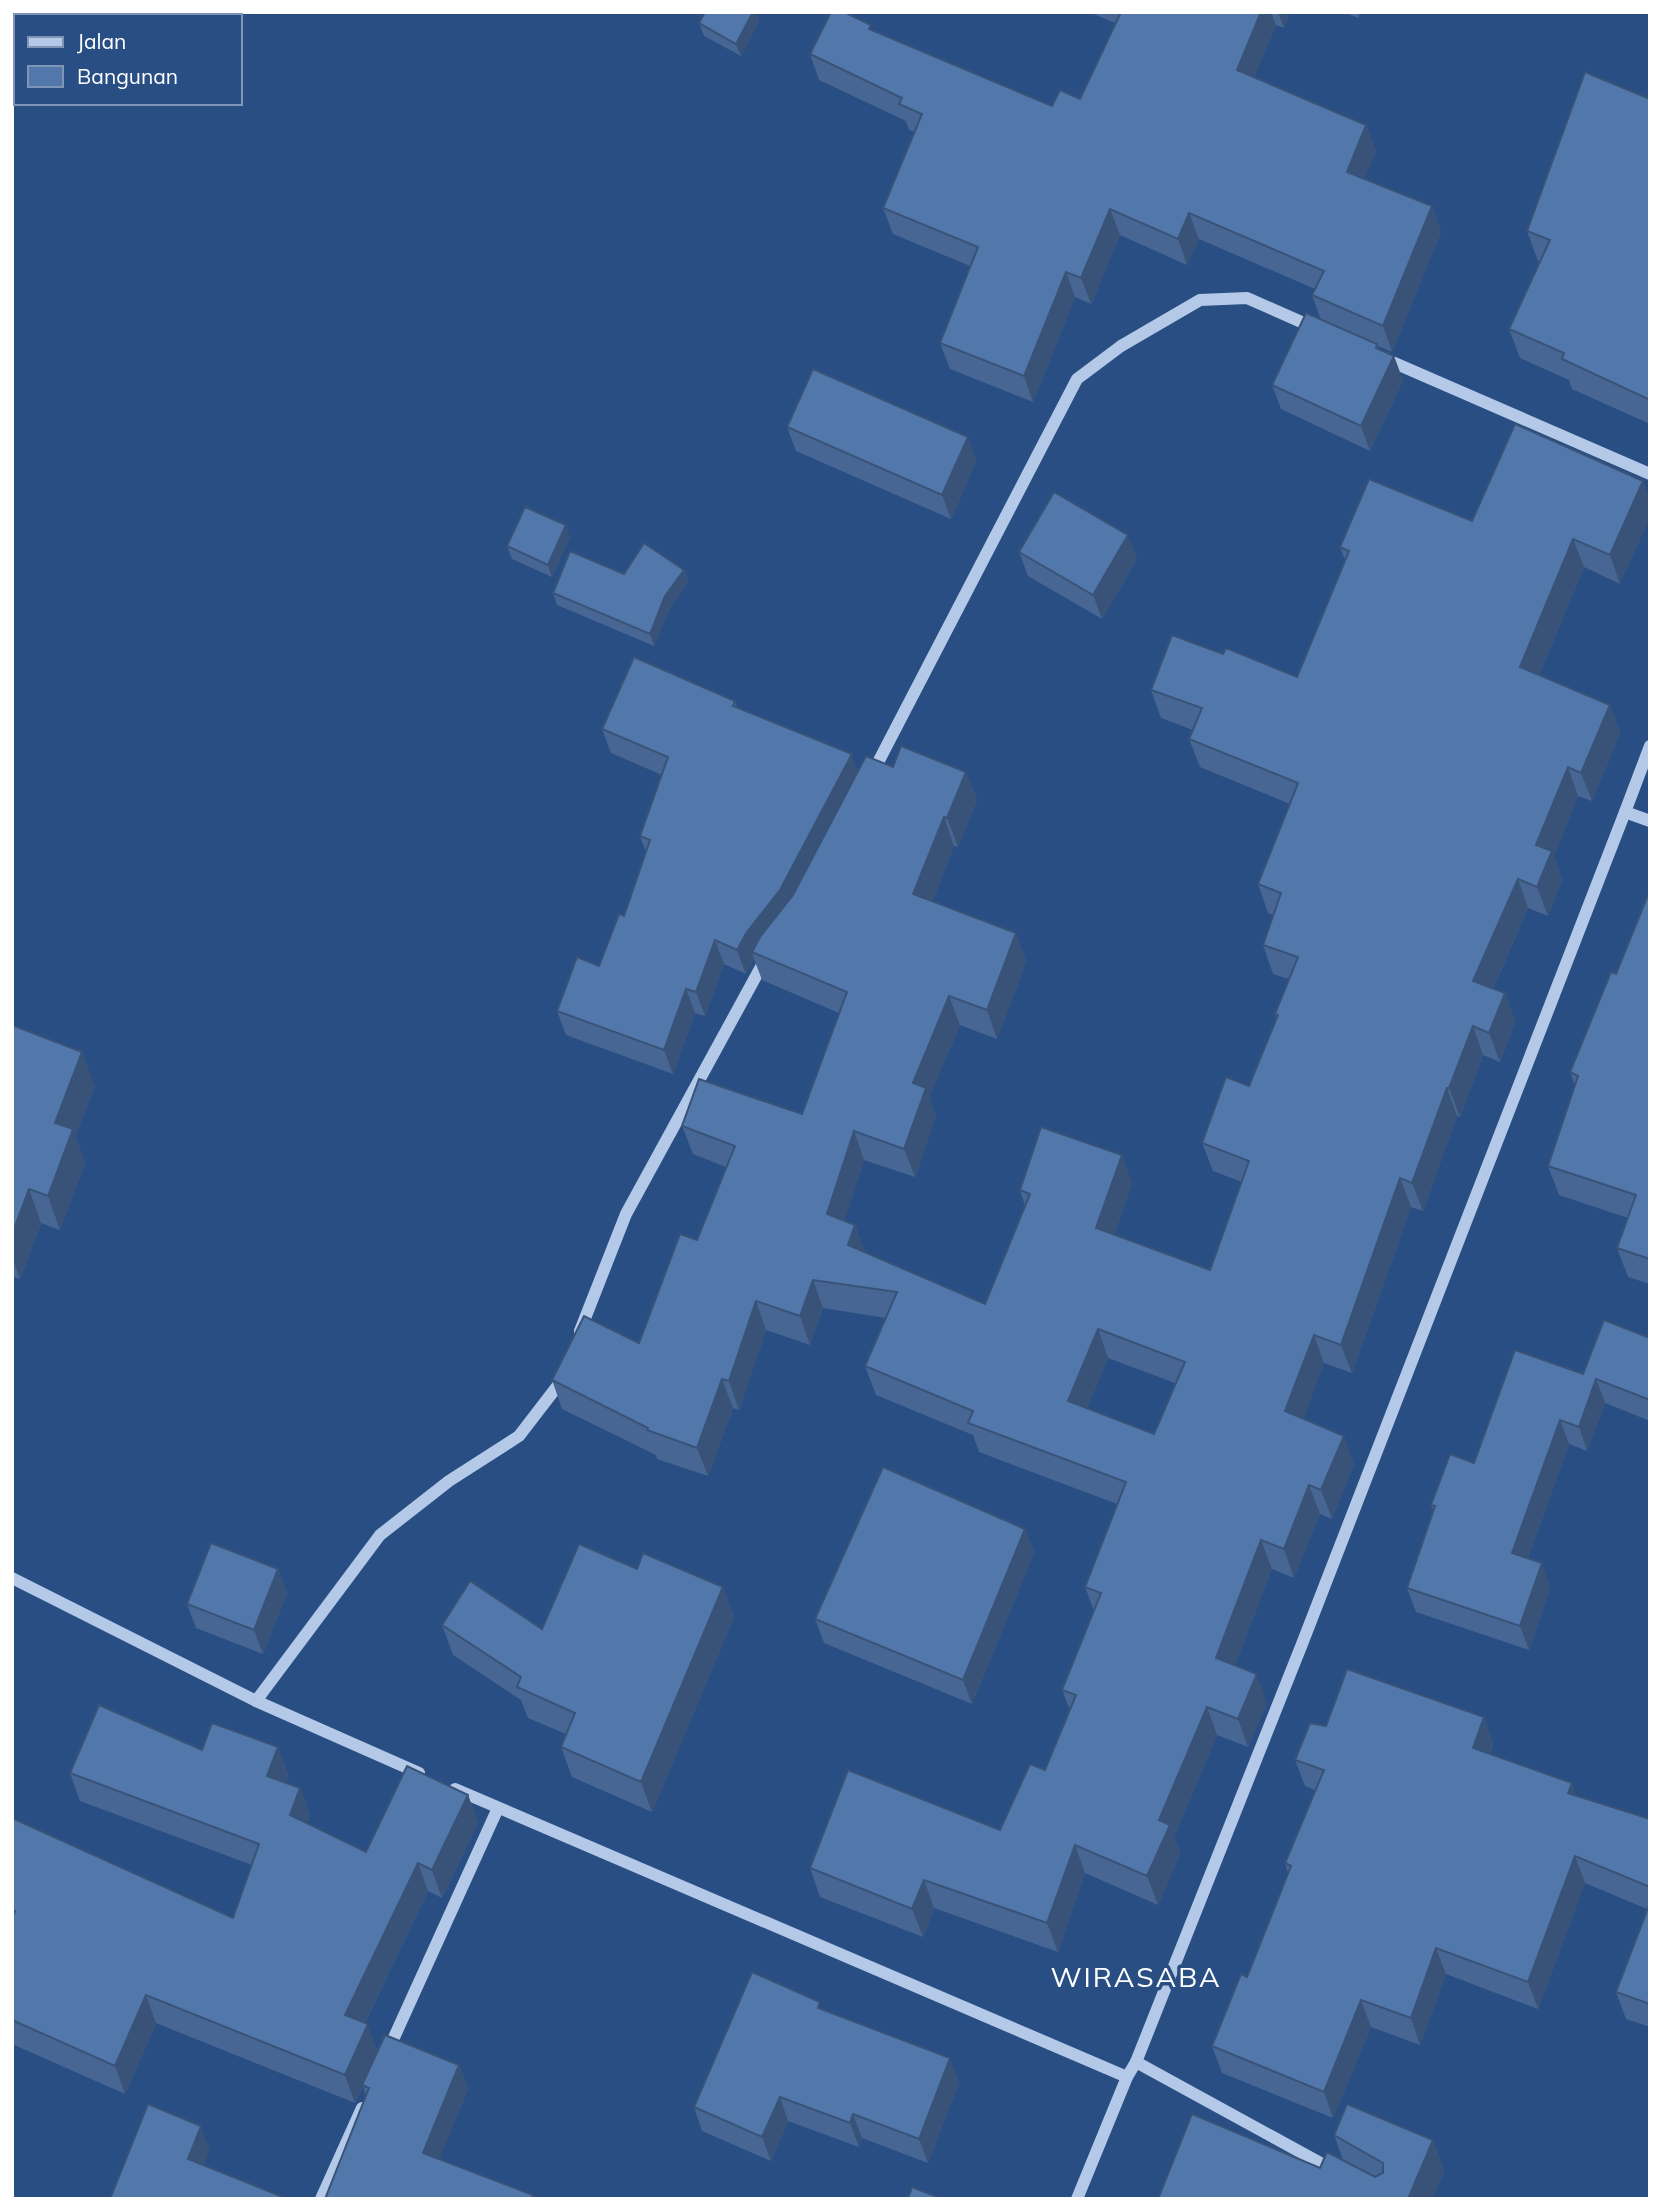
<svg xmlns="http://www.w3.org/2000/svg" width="1662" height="2211" font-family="Mulish,sans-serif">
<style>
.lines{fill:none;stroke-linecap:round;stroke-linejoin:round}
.minor{stroke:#b4c9e7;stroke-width:12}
.wall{fill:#476693;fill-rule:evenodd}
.shaded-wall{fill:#395378}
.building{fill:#5277ab;stroke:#395378;stroke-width:2;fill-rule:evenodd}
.labels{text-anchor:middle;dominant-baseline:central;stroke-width:7;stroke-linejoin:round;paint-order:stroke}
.quarter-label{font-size:28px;letter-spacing:2px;fill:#fff;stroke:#294e84}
</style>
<rect width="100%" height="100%" fill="#294e84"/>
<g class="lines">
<g class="minor">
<path d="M 1383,358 L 1650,474"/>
<path d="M 872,774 L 1077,379 L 1121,346 L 1200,300 L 1247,298 L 1315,328"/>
<path d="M 1625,812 L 1650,746"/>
<path d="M 580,1331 L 626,1214 L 767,956"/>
<path d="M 12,1578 L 256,1701 L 419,1773"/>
<path d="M 256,1701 L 380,1535 L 449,1481 L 519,1436 L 559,1384 L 562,1377"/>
<path d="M 455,1789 L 1127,2077 L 1077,2199"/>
<path d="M 387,2053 L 498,1808"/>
<path d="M 1136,2062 L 1335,2171"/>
<path d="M 1127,2077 L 1136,2062 L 1302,1644 L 1625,812 L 1650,821"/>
<path d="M 321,2199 L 362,2108"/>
</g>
</g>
<g class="wall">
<path d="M 1089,12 L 1290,12 L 1284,28 L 1276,25 L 1254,77 L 1366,125 L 1376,151 L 1364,179 L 1432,206 L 1441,232 L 1392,352 L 1378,346 L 1379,349 L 1403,380 L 1370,451 L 1281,409 L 1272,385 L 1321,320 L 1312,295 L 1315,289 L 1199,239 L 1187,265 L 1120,235 L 1091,304 L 1075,297 L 1033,402 L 950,369 L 940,343 L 970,266 L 893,234 L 883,208 L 915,132 L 909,130 L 906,121 L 819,80 L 810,54 L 873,30 L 1052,106 L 1080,99 L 1115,23 Z"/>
<path d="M 1344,12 L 1360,12 L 1358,18 Z"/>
<path d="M 759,21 L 741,56 L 704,36 L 699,23 Z"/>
<path d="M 1650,99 L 1650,424 L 1572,389 L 1569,380 L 1520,358 L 1509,329 L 1540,261 L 1538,261 L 1527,231 Z"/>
<path d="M 787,427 L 968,437 L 976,461 L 951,519 L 796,451 Z"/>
<path d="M 1643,481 L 1620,584 L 1584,567 L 1539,675 L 1610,705 L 1620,733 L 1592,801 L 1578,796 L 1554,856 L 1562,880 L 1548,916 L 1528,908 L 1493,989 L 1505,993 L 1515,1022 L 1500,1062 L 1483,1055 L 1460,1117 L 1457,1116 L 1423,1211 L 1411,1207 L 1352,1373 L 1324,1363 L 1303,1419 L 1354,1464 L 1332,1519 L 1320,1514 L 1294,1578 L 1272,1569 L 1235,1665 L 1267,1703 L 1248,1747 L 1217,1735 L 1174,1837 L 1180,1854 L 1158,1905 L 1085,1873 L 1058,1952 L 934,1908 L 923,1937 L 820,1897 L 810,1868 L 1000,1830 L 1045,1770 L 1070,1710 L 1062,1690 L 1094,1611 L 1085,1587 L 1117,1504 L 979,1452 L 973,1435 L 876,1395 L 865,1366 L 886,1318 L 823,1308 L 810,1345 L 766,1330 L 739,1410 L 733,1408 L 708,1476 L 657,1459 L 656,1455 L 562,1409 L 552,1380 L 639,1343 L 697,1240 L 726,1167 L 693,1154 L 682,1126 L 802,1114 L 839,1013 L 762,980 L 754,959 L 746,974 L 724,964 L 705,1016 L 695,1013 L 673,1074 L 566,1035 L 557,1011 L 599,966 L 624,916 L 646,852 L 640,836 L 662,775 L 611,753 L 602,729 L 735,701 L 737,707 L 858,772 L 893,767 L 966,772 L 977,800 L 958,847 L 954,846 L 932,902 L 1016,933 L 1026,962 L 997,1039 L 960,1025 L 929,1097 L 936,1116 L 915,1177 L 864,1160 L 844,1221 L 855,1225 L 865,1253 L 985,1304 L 1025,1206 L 1020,1190 L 1132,1183 L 1114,1235 L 1210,1270 L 1242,1182 L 1213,1171 L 1202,1143 L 1249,1086 L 1276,1018 L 1275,1014 L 1289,979 L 1273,974 L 1263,945 L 1273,915 L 1268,913 L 1258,884 L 1290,804 L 1200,767 L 1189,739 L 1193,730 L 1161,718 L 1151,690 L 1223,654 L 1297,677 L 1345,560 L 1340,547 L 1472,521 ZM 1108,1358 L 1175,1383 L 1154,1434 L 1087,1408 Z"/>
<path d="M 570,537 L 552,577 L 512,559 L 507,546 Z"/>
<path d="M 1019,552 L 1137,559 L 1102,619 L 1028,576 Z"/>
<path d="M 684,570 L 688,582 L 670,608 L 654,646 L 557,605 L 553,593 L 624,574 Z"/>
<path d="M 1650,890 L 1650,1284 L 1628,1277 L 1617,1248 L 1628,1218 L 1559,1195 L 1548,1166 L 1575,1086 L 1570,1072 L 1616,974 Z"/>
<path d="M 12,1025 L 95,1086 L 75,1136 L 85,1163 L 60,1230 L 41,1223 L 20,1279 L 12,1276 Z"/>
<path d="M 1650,1338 L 1650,1421 L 1605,1403 L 1587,1451 L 1569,1444 L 1528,1558 L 1550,1587 L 1529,1650 L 1416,1612 L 1407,1588 L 1433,1510 L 1431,1505 L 1583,1374 Z"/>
<path d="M 1025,1529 L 1034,1553 L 972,1704 L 824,1643 L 815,1619 Z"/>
<path d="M 278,1569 L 287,1593 L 263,1654 L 196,1628 L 187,1604 Z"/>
<path d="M 637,1569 L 723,1587 L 734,1617 L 652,1812 L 572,1777 L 561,1747 L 566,1734 L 528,1718 L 521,1700 L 453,1655 L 442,1625 L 542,1629 Z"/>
<path d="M 1484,1717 L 1493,1744 L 1490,1754 L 1576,1796 L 1650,1819 L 1650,2027 L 1626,2019 L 1616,1992 L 1647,1909 L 1585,1883 L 1538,2009 L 1446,1974 L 1420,2045 L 1371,2027 L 1333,2118 L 1222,2073 L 1212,2046 L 1247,1977 L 1288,1873 L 1285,1863 L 1315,1790 L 1305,1786 L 1295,1760 L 1326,1726 Z"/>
<path d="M 278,1747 L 288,1775 L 285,1783 L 300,1788 L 310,1816 L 307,1823 L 366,1852 L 468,1795 L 478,1823 L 442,1898 L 428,1891 L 365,2023 L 378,2052 L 459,2065 L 468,2089 L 439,2159 L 325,2199 L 366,2096 L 363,2086 L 355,2103 L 156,2023 L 125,2094 L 12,2044 L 12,1818 L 233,1918 L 252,1865 L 80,1801 L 70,1773 L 202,1750 Z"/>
<path d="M 823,2010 L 959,2082 L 928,2163 L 862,2138 L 859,2147 L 788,2121 L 771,2161 L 702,2131 L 694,2107 Z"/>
<path d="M 1334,2135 L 1433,2140 L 1444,2171 L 1432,2199 L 1320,2168 L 1343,2160 Z"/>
</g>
<g class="shaded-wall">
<path d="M 753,12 L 756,12 L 759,21 L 741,56 L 736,44 Z"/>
<path d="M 1261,12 L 1271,12 L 1276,25 L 1247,95 L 1237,70 Z"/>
<path d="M 1278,12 L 1290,12 L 1284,28 Z"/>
<path d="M 1366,125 L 1376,151 L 1356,198 L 1347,172 Z"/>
<path d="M 1432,206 L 1441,232 L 1392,352 L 1383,326 Z"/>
<path d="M 1110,209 L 1120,235 L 1091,304 L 1081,278 Z"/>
<path d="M 1189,213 L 1199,239 L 1187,265 L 1178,239 Z"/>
<path d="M 1066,272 L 1075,297 L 1033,402 L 1024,376 Z"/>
<path d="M 1394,356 L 1403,380 L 1370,451 L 1361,426 Z"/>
<path d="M 968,437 L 976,461 L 951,519 L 942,495 Z"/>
<path d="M 1643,481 L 1650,500 L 1650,518 L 1620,584 L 1610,555 Z"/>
<path d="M 566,525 L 570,537 L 552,577 L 548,565 Z"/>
<path d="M 1128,535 L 1137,559 L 1102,619 L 1093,595 Z"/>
<path d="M 1573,539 L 1584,567 L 1530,696 L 1520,667 Z"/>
<path d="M 684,570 L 688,582 L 670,608 L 654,646 L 650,634 L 665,596 Z"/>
<path d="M 1610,705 L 1620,733 L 1592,801 L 1581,773 Z"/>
<path d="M 852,754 L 860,778 L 789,914 L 752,952 L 754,959 L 746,974 L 737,950 Z"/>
<path d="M 1568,767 L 1578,796 L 1554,856 L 1562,880 L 1548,916 L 1537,887 L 1536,845 Z"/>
<path d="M 966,772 L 977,800 L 958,847 L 947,818 Z"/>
<path d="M 944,817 L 954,846 L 924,923 L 913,894 Z"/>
<path d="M 1518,879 L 1528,908 L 1484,1009 L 1473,981 Z"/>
<path d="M 1016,933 L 1026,962 L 997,1039 L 987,1010 Z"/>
<path d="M 715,940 L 724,964 L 705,1016 L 696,992 Z"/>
<path d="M 686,989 L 695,1013 L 673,1074 L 664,1050 Z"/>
<path d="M 1505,993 L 1515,1022 L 1500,1062 L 1489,1033 Z"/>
<path d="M 949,996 L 960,1025 L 929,1097 L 936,1116 L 915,1177 L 904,1149 L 913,1083 Z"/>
<path d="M 1473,1026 L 1483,1055 L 1460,1117 L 1449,1088 Z"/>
<path d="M 82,1052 L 95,1086 L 75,1136 L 85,1163 L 60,1230 L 48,1196 L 55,1123 Z"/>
<path d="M 1447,1088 L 1457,1116 L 1423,1211 L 1412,1183 Z"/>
<path d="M 854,1131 L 864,1160 L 837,1243 L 827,1214 Z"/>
<path d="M 1122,1155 L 1132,1183 L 1107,1256 L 1096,1228 Z"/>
<path d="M 1400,1178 L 1411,1207 L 1352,1373 L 1341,1345 Z"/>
<path d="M 29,1189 L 41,1223 L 20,1279 L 12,1258 L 12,1234 Z"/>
<path d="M 855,1225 L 866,1254 L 848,1245 Z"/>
<path d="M 813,1280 L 823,1308 L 810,1345 L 800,1316 Z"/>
<path d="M 756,1301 L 766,1330 L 739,1410 L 729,1381 Z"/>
<path d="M 1098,1329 L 1108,1358 L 1078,1430 L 1068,1401 Z"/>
<path d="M 1314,1335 L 1324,1363 L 1296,1440 L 1285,1411 Z"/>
<path d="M 722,1379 L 733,1408 L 708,1476 L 697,1448 Z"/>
<path d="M 1596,1379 L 1605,1403 L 1587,1451 L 1579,1427 Z"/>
<path d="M 1560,1420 L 1569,1444 L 1521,1577 L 1512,1553 Z"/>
<path d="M 1344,1436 L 1354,1464 L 1332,1519 L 1321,1490 Z"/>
<path d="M 1309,1485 L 1320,1514 L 1294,1578 L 1284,1549 Z"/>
<path d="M 1025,1529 L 1034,1553 L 972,1704 L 963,1680 Z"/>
<path d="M 1261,1540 L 1272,1569 L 1227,1686 L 1216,1658 Z"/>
<path d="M 1542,1563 L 1550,1587 L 1529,1650 L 1520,1626 Z"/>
<path d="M 278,1569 L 287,1593 L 263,1654 L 254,1630 Z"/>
<path d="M 723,1587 L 734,1617 L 652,1812 L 641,1782 Z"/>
<path d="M 1257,1674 L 1267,1703 L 1248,1747 L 1238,1719 Z"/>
<path d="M 1207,1707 L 1217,1735 L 1174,1837 L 1180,1854 L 1158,1905 L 1147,1876 L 1159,1820 Z"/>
<path d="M 1484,1717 L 1493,1744 L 1482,1775 L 1473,1748 Z"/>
<path d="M 278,1747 L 288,1775 L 278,1804 L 267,1776 Z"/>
<path d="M 1572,1783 L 1581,1810 L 1568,1793 Z"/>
<path d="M 300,1788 L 310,1816 L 300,1843 L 290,1815 Z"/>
<path d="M 468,1795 L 478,1823 L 442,1898 L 432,1870 Z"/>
<path d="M 1075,1845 L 1085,1873 L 1058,1952 L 1047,1923 Z"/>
<path d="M 1575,1856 L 1585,1883 L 1538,2009 L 1528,1982 Z"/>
<path d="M 418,1863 L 428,1891 L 355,2043 L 345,2015 Z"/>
<path d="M 924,1880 L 934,1908 L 923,1937 L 912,1909 Z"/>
<path d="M 1436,1948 L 1446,1974 L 1420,2045 L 1411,2018 Z"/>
<path d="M 146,1995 L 156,2023 L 125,2094 L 115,2066 Z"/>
<path d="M 1361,2000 L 1371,2027 L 1333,2118 L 1324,2092 Z"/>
<path d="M 368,2024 L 378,2052 L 355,2103 L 345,2075 Z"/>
<path d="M 950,2058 L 959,2082 L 928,2163 L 919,2139 Z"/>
<path d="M 459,2065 L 468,2089 L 432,2177 L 423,2153 Z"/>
<path d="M 780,2097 L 788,2121 L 771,2161 L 762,2137 Z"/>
<path d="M 853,2114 L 862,2138 L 859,2147 L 850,2123 Z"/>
<path d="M 201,2126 L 210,2150 L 196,2184 L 188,2159 Z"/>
<path d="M 1433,2140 L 1444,2171 L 1432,2199 L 1408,2199 Z"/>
</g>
<g class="building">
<path d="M 705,12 L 753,12 L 736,44 L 699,23 Z"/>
<path d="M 831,12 L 844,12 L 871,25 L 869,29 L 1052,106 L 1060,90 L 1080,99 L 1121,12 L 1261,12 L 1237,70 L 1366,125 L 1347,172 L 1432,206 L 1383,326 L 1312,295 L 1324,271 L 1189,213 L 1178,239 L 1110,209 L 1081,278 L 1066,272 L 1024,376 L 940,343 L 978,247 L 883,208 L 922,114 L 899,104 L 902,98 L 810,54 Z"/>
<path d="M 1585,72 L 1650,99 L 1650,400 L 1562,359 L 1564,353 L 1509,329 L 1550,240 L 1527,231 Z"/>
<path d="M 1306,313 L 1377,344 L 1376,348 L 1394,356 L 1361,426 L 1272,385 Z"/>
<path d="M 813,369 L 968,437 L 942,495 L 787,427 Z"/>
<path d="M 1515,424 L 1643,481 L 1610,555 L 1573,539 L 1520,667 L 1610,705 L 1581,773 L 1568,767 L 1536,845 L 1552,851 L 1537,887 L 1518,879 L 1473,981 L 1505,993 L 1489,1033 L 1473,1026 L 1449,1088 L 1447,1088 L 1412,1183 L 1400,1178 L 1341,1345 L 1314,1335 L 1285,1411 L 1344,1436 L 1321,1490 L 1309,1485 L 1284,1549 L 1261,1540 L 1216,1658 L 1257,1674 L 1238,1719 L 1207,1707 L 1159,1820 L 1170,1825 L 1147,1876 L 1075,1845 L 1047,1923 L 924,1880 L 912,1909 L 810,1868 L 848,1770 L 1000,1830 L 1030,1764 L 1045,1770 L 1076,1695 L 1062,1690 L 1101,1593 L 1085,1587 L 1126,1482 L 968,1423 L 973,1411 L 865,1366 L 897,1292 L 813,1280 L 800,1316 L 756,1301 L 729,1381 L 722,1379 L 697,1448 L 647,1430 L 648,1428 L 552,1380 L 584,1316 L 639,1343 L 680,1234 L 697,1240 L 735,1146 L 682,1126 L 699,1079 L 802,1114 L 847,992 L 752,952 L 760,937 L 793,895 L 866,756 L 893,767 L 901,746 L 966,772 L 947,818 L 944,817 L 913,894 L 1016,933 L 987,1010 L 949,996 L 913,1083 L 926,1088 L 904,1149 L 854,1131 L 827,1214 L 855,1225 L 848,1245 L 985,1304 L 1030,1194 L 1020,1190 L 1041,1127 L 1122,1155 L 1096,1228 L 1210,1270 L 1249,1161 L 1202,1143 L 1226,1077 L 1249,1086 L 1278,1015 L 1275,1014 L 1298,957 L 1263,945 L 1281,893 L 1258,884 L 1298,783 L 1189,739 L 1202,708 L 1151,690 L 1172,635 L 1223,654 L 1226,648 L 1297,677 L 1349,551 L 1340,547 L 1369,479 L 1472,521 ZM 1098,1329 L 1185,1362 L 1154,1434 L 1068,1401 Z"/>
<path d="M 1054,492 L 1128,535 L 1093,595 L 1019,552 Z"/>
<path d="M 525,507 L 566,525 L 548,565 L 507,546 Z"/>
<path d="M 644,543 L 684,570 L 665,596 L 650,634 L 553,593 L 570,551 L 624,574 Z"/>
<path d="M 634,657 L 735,701 L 733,706 L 852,754 L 780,890 L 747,932 L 737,950 L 715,940 L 696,992 L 686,989 L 664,1050 L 557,1011 L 577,957 L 599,966 L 619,914 L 624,916 L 650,840 L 640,836 L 668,757 L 602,729 Z"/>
<path d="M 1650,890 L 1650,1259 L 1617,1248 L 1636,1195 L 1548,1166 L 1578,1076 L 1570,1072 L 1611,972 L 1616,974 Z"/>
<path d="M 12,1025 L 82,1052 L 55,1123 L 73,1129 L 48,1196 L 29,1189 L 12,1234 Z"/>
<path d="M 1604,1320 L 1650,1338 L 1650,1400 L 1596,1379 L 1579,1427 L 1560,1420 L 1512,1553 L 1542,1563 L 1520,1626 L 1407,1588 L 1435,1506 L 1431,1505 L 1450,1454 L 1474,1463 L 1515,1350 L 1583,1374 Z"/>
<path d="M 883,1467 L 1025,1529 L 963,1680 L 815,1619 Z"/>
<path d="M 211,1543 L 278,1569 L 254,1630 L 187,1604 Z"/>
<path d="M 579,1544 L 637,1569 L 643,1553 L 723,1587 L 641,1782 L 561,1747 L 575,1713 L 517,1687 L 521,1677 L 442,1625 L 470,1581 L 542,1629 Z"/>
<path d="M 1347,1669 L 1484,1717 L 1473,1748 L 1572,1783 L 1568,1793 L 1650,1819 L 1650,1887 L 1575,1856 L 1528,1982 L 1436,1948 L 1411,2018 L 1361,2000 L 1324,2092 L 1212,2046 L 1241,1974 L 1247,1977 L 1291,1866 L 1285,1863 L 1324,1770 L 1295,1760 L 1310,1723 L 1326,1726 Z"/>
<path d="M 99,1705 L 202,1750 L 212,1723 L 278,1747 L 267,1776 L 300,1788 L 290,1815 L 366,1852 L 407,1766 L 468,1795 L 432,1870 L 418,1863 L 345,2015 L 368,2024 L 345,2075 L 146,1995 L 115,2066 L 12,2020 L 12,1917 L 15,1911 L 12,1910 L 12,1818 L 233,1918 L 259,1844 L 70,1773 Z"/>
<path d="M 1650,1903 L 1650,2004 L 1616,1992 Z"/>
<path d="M 752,1972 L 820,2002 L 818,2008 L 950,2058 L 919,2139 L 853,2114 L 850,2123 L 780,2097 L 762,2137 L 694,2107 Z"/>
<path d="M 385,2035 L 459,2065 L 423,2153 L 533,2195 L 531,2199 L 325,2199 L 369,2088 L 362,2085 Z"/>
<path d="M 148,2104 L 201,2126 L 188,2159 L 288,2199 L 110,2199 Z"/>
<path d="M 1347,2104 L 1433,2140 L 1408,2199 L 1158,2199 L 1192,2114 L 1320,2168 L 1327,2152 L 1375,2177 L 1383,2173 L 1383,2163 L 1334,2135 Z"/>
<path d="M 912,2187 L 942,2199 L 908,2199 Z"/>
</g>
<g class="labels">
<g class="quarter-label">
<text x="1136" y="1976">WIRASABA</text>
</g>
</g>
<rect width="1662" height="2211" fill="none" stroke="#ffffff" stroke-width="28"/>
<rect x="14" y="14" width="228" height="91" fill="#294e84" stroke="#7f95b5" stroke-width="2"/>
<rect x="28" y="37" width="35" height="10" fill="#b4c9e7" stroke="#7f95b5" stroke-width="2"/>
<text x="77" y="49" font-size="21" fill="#ffffff">Jalan</text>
<rect x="28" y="66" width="35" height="21" fill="#5277ab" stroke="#7f95b5" stroke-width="2"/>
<text x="77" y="84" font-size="21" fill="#ffffff">Bangunan</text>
</svg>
